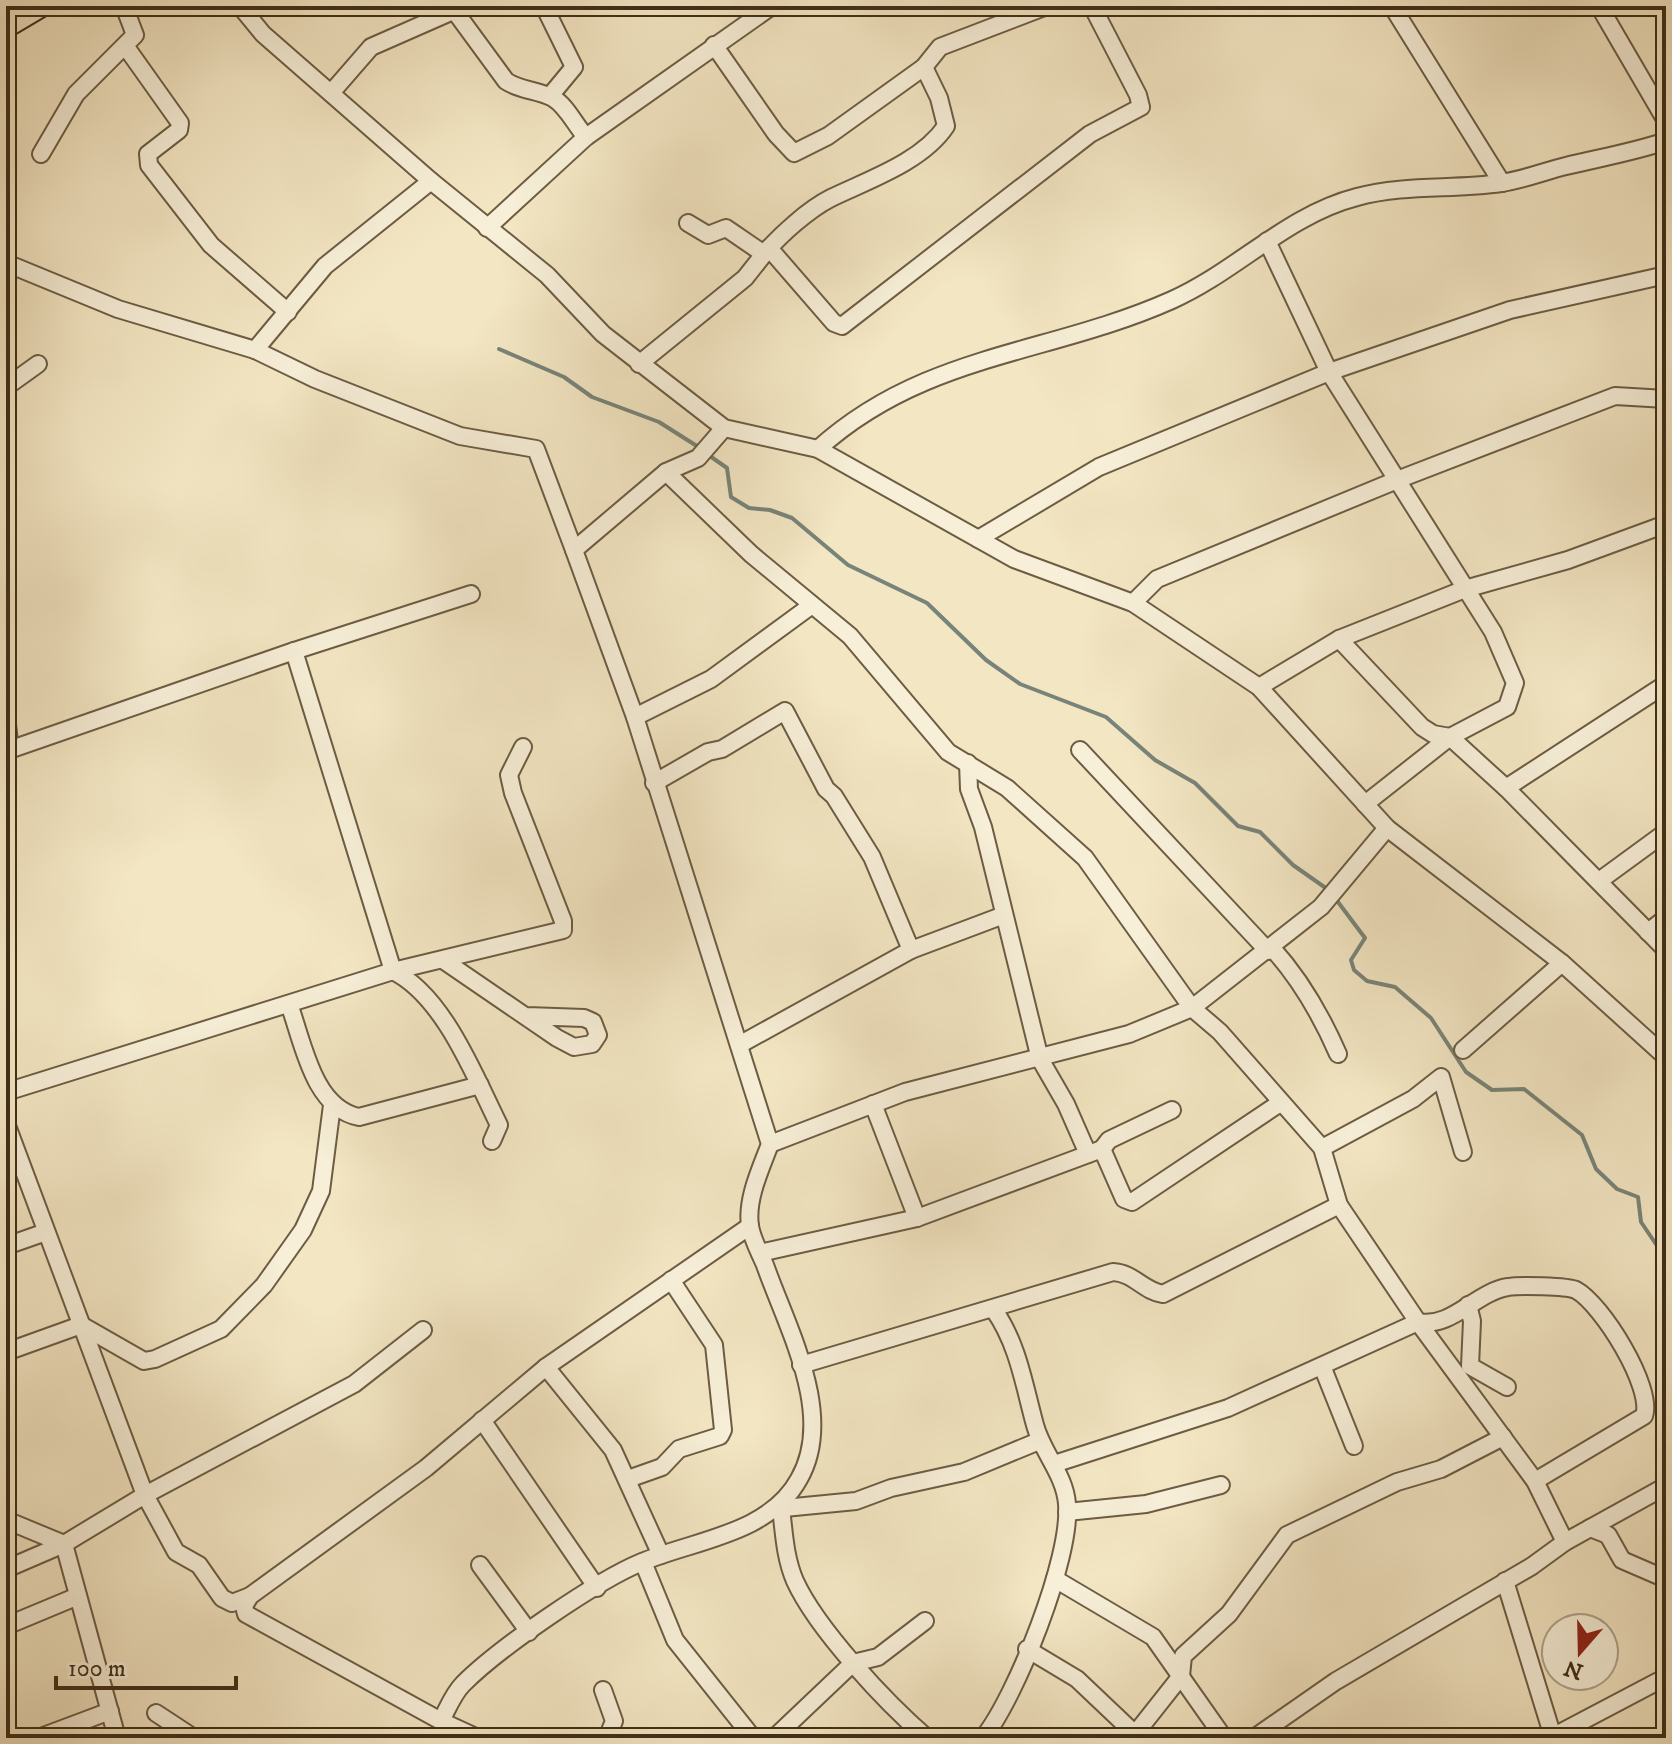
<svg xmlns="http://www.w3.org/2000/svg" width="1672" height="1744" font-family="'IM FELL DW Pica',serif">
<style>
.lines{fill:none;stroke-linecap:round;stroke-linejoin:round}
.stream{stroke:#788479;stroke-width:4}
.minor-casing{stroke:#6d5c43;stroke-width:20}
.highway-casing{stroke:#402e18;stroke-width:28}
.minor{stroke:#f7efd8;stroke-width:16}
.highway{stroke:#f3e6c3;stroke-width:24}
</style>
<rect width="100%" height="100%" fill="#f3e6c3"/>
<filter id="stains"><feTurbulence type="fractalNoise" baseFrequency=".0025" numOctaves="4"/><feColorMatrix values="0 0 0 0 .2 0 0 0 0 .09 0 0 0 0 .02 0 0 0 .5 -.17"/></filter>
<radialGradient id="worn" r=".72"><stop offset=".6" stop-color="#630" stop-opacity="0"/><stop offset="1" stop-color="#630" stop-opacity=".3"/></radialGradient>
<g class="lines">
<g class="stream">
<path d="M 499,349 L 564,377 L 592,397 L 659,422 L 700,448"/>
<path d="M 707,454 L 727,468 L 731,497 L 749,508 L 770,510 L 792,518 L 848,565 L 927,603 L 986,660 L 1020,684 L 1106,717 L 1155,760 L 1195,783 L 1238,826 L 1260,832 L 1293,865 L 1330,891"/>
<path d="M 1335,898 L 1365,938 L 1351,960 L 1354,970 L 1367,981 L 1395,987 L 1431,1018 L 1466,1072 L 1492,1090 L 1524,1089 L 1582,1135 L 1596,1169 L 1617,1189 L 1638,1197 L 1641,1222 L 1666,1259"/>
</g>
<g class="minor-casing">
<g id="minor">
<path d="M 240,6 L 263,34 L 431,181 L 547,275 L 603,334 L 724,428 L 818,449 L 1014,559 L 1133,603 L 1259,687 L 1387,828 L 1562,963 L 1666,1057"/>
<path d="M 451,6 L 506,81 C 521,91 538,90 553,98 C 567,106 575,125 586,137"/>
<path d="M 544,6 L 574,67 L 550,96"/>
<path d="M 1392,6 L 1502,183"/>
<path d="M 1599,6 L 1666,121"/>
<path d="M 714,45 L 776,134 L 794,153 L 828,136 L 924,67"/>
<path d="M 126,47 L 180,123 L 179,130 L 148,154 L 149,165 L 211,245 L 288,312"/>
<path d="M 331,93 L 371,47 L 462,7"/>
<path d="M 41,154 L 76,94 L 135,35 L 124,6"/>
<path d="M 487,228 L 586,137 L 772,6"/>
<path d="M 1267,241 L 1329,372 L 1493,632 L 1515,683 L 1507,707 L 1450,737 L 1365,804"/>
<path d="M 769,248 L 834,323 L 842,326 L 1090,134 L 1141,107 L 1138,95 L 1092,6"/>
<path d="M 764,254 C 780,235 809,209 831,198 C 868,180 922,162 946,126 L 939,98 L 924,67 L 940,47 L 1047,6"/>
<path d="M 6,263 L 118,309 L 255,350 L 315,379 L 460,436 L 536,449 L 574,550"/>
<path d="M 255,350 L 325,266 L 431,181"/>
<path d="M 639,364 L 745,278 L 764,254 L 726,228 L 708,235 L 688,223"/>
<path d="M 6,387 L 38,364"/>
<path d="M 818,449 C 924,353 1049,355 1172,300 C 1237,271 1287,215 1357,197 C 1405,184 1453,190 1501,183 C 1523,180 1545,171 1566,166 C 1599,158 1634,152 1666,141"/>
<path d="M 666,472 L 751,554 L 850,636 L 948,752 L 1007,788 L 1085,858 L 1192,1008 L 1220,1032 L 1322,1148 L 1339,1205 L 1418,1322 L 1535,1481 L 1565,1542"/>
<path d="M 978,539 L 1099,467 L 1329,372 L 1510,310 L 1666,275"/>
<path d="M 1133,603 L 1157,579 L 1397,480 L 1615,396 L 1666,399"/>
<path d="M 1339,639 L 1422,727 L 1433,734 L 1450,737 L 1506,788 L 1666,950"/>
<path d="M 294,651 L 393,971 C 444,996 475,1077 499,1125 L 492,1141"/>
<path d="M 1259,687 L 1339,639 L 1465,589 L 1568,560 L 1666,524"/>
<path d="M 6,716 L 10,750"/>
<path d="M 635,717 L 711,679 L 812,605"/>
<path d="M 1080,750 L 1268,951"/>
<path d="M 6,751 L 294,651 L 471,594"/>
<path d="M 968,763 L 969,789 L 983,827 L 1040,1059 L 1066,1104 L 1088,1154"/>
<path d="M 654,783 L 708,752 L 722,749 L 785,711 L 826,789 L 834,796 L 872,857 L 911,950"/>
<path d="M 1506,788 L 1666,684"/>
<path d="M 1599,881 L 1666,832"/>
<path d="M 1648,932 L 1666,918"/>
<path d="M 1272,948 C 1301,980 1321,1015 1338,1054"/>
<path d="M 443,960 L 557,1038 L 574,1047 L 592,1044 L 598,1035 L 593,1022 L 584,1018 L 527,1016"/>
<path d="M 289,1004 C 303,1042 313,1108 359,1117 L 480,1085"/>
<path d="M 739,1045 L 911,950 L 1004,915"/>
<path d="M 1463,1050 L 1562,963"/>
<path d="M 6,1092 L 393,971 L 563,930 L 563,921 L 513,793 L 509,775 L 523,747"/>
<path d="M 873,1104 L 917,1218"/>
<path d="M 6,1123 L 145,1495 L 176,1552 L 199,1565 L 222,1598 L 232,1603 L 250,1596"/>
<path d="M 770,1144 L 905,1092 L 1129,1034 L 1192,1008 L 1321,907 L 1387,828"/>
<path d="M 1322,1148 L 1413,1099 L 1441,1077 L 1463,1152"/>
<path d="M 1102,1149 L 1109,1140 L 1172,1110"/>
<path d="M 6,1246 L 46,1232"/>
<path d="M 760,1253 L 917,1218 L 1102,1149 L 1124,1199 L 1132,1202 L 1280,1103"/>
<path d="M 1468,1305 L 1472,1321 L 1470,1366 L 1507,1387"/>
<path d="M 6,1352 L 81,1325 L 144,1361 L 155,1359 L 221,1329 L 264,1285 L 303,1230 L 321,1191 L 332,1105"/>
<path d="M 801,1365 L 1113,1272 C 1134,1273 1143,1291 1163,1294 L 1339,1205"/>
<path d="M 1322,1366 L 1354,1446"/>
<path d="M 546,1367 L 613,1450 L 661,1555"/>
<path d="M 482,1420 L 597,1588"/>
<path d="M 1054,1464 L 1228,1408 L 1418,1322 C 1451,1329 1476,1292 1508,1287 C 1519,1285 1567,1286 1576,1290 C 1602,1304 1654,1388 1644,1416 L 1535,1481"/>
<path d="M 628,1479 L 662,1467 L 679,1449 L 720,1436 L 723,1430 L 714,1345 L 671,1280"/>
<path d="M 781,1508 C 784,1533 785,1558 795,1581 C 817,1629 886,1703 927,1738"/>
<path d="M 774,1509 L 856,1501 L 891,1488 L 964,1472 L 1039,1441"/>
<path d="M 1067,1512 L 1146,1504 L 1221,1485"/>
<path d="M 6,1520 L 64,1544 L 117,1738"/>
<path d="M 1590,1528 L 1608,1535 L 1622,1560 L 1666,1579"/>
<path d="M 643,1562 L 675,1640 L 753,1738"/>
<path d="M 480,1565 L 529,1632"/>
<path d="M 6,1569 L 64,1544 L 145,1495 L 354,1384 L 423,1330"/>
<path d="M 1055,1579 L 1153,1637 L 1224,1738"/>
<path d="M 1505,1581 L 1553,1737"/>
<path d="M 6,1626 L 78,1596"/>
<path d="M 1027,1649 L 1077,1679 L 1135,1734"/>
<path d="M 603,1690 L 614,1721 L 607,1738"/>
<path d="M 156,1713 L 194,1738"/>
<path d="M 441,1721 L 246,1614 L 244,1606 L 250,1596 L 426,1468 L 546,1367 L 750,1226"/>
<path d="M 38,1738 L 110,1711"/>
<path d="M 478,1738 L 441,1721 C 448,1708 453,1694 463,1684 C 499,1648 596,1581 642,1562 C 695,1540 769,1534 799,1479 C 836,1415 787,1328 765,1265 C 760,1253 752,1239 750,1226 C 746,1199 761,1168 770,1144 L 635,717 L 574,550 L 666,472 L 698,458 L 724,428"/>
<path d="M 774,1738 L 853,1663 L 878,1657 L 925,1621"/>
<path d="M 983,1738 C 1016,1697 1072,1557 1067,1504 C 1065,1475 1042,1452 1035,1425 C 1024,1385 1018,1344 994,1310"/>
<path d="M 1132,1738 L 1181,1676 L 1183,1656 L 1229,1614 L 1287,1535 L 1397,1482 L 1441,1469 L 1503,1437"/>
<path d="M 1254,1738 L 1336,1681 L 1532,1566 L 1565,1542 L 1666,1486"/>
<path d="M 1550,1738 L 1666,1677"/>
</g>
</g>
<g class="highway-casing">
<path id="highway" d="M 6,25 L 38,6"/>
</g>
<use href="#minor" class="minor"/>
<use href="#highway" class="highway"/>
</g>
<rect width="1672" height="1744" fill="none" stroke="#f3e6c3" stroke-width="32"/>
<rect x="8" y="8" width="1656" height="1728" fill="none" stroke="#402e18" stroke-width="4"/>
<rect x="16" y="16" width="1640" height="1712" fill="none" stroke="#402e18" stroke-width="2"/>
<g transform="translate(1580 1652) rotate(200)"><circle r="38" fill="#f7efd8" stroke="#aea28b" stroke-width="2"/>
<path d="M0-6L14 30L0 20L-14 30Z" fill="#8f2418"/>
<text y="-12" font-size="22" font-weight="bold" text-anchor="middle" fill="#402e18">N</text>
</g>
<path d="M56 1676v12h180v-12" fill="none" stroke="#402e18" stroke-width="4"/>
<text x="68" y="1676" font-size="24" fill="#402e18" stroke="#f7efd8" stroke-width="6" paint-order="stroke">100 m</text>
<rect width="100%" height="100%" filter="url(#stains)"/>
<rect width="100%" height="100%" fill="url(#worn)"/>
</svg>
